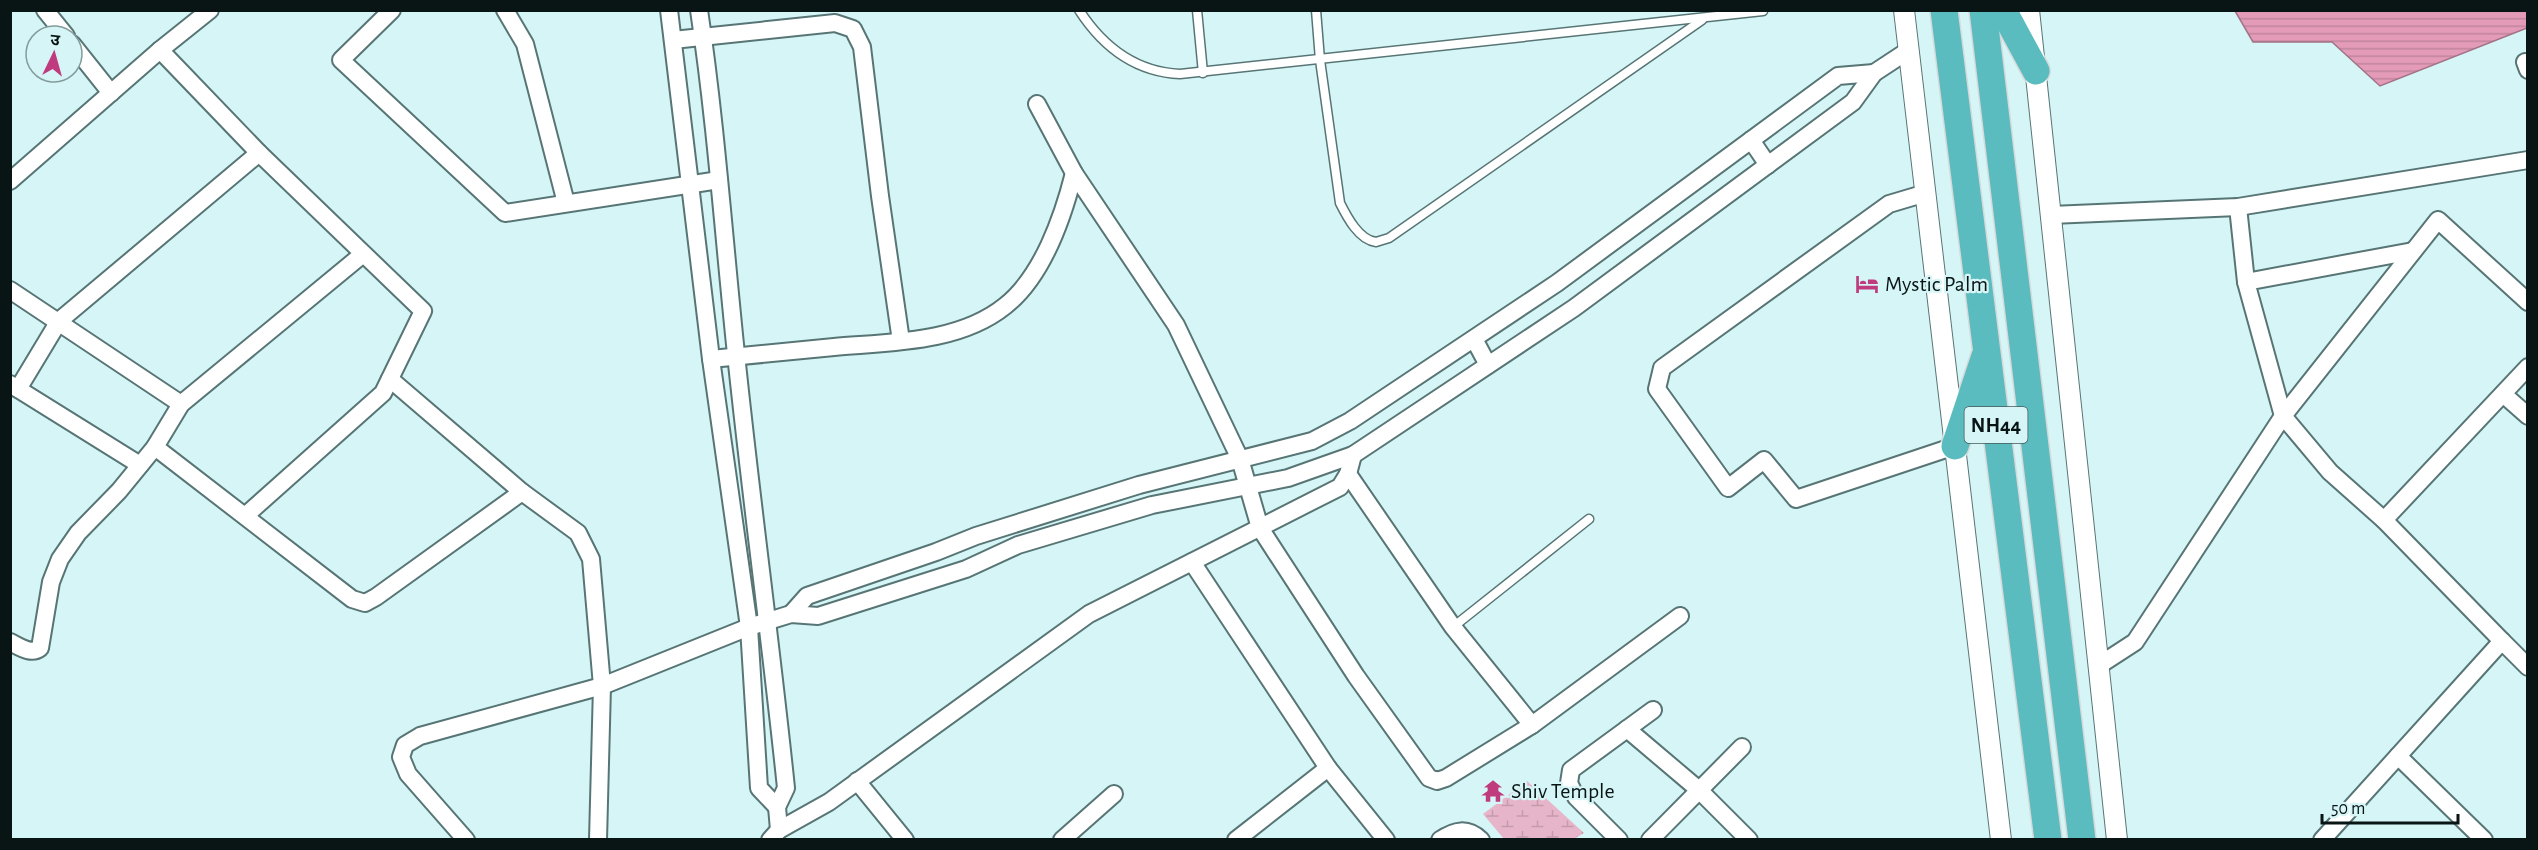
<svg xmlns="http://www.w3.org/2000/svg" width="2538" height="850" font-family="'Alegreya Sans','Noto Sans Devanagari',sans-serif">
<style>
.wetland{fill:url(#wetland-marsh)}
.water{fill:url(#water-rules);stroke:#a27287;stroke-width:1.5}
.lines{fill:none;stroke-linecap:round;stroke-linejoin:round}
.service-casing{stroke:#587575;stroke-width:11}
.minor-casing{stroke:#587575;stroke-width:20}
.tertiary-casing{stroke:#587575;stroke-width:22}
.trunk-casing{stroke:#d8d9da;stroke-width:30}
.service{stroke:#fff;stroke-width:8}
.minor{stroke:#fff;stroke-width:16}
.tertiary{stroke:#fff;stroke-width:20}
.trunk{stroke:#5abcbf;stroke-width:27}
.labels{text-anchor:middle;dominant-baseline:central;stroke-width:4.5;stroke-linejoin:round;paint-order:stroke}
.shield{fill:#d6f5f6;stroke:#465858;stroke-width:1.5}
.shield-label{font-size:21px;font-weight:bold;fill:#091415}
.poi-label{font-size:22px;fill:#091415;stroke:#d6f5f6;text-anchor:start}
</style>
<defs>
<pattern id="wetland-marsh" width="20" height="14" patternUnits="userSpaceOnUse" patternTransform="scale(1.5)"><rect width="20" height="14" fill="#e7b5c9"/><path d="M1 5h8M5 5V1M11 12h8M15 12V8" fill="none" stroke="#c59bac"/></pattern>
<pattern id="water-rules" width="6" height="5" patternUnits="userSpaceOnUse" patternTransform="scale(1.5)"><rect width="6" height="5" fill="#e39bb8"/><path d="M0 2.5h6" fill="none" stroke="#c1859d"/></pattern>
</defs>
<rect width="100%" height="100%" fill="#d6f5f6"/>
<path class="wetland" d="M 1527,781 L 1584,833 L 1574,839 L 1504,839 L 1483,814 Z"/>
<path class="water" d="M 2235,11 L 2527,11 L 2527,28 L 2380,86 L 2332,42 L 2253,42 Z"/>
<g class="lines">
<g class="service-casing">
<g id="service">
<path d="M 1079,10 C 1103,47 1136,72 1180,74 L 1763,11"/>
<path d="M 1197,10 L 1203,73"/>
<path d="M 1316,10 L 1320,60 L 1340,203 C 1347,217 1359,240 1376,242 L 1389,238 L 1702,20"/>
<path d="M 1453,627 L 1589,519"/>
</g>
</g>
<g class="minor-casing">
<g id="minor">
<path d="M 45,10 L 66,36"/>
<path d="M 392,10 L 341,60 L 505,213 L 719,180"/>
<path d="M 505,10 L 525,44 L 566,203"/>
<path d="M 669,10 L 711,359 L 749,627 L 759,788 L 777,807"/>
<path d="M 699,10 C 716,124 724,240 736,354 C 751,499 771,643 786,788 L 777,807 L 779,830"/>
<path d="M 673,40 L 835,23 L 853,29 L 862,47 L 880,196 L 901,341"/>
<path d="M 72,44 L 111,93"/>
<path d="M 160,50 L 259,153 L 423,311 L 383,393 L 245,516"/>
<path d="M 2525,62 L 2528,70"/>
<path d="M 1037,104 L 1074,173 L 1176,325 L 1240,459 L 1260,528 L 1356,676 L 1429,778 L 1437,781 L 1446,778 L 1532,725 L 1680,616"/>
<path d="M 1751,140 L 1768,165"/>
<path d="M 10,181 L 160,50 L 210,10"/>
<path d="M 1926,193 L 1889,204 L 1662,368 L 1657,389 L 1728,488 L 1764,460 L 1796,499 L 1955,446"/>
<path d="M 2238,207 L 2246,282 L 2283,416 L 2330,472 L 2384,520 L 2502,641"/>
<path d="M 2051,215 L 2238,207 L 2528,160"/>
<path d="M 2246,282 L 2413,251"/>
<path d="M 10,290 L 181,404"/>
<path d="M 1474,339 L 1488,365"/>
<path d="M 711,359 C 752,355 793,351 834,347 C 891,342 959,343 1005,306 C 1042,277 1063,217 1074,173"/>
<path d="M 10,384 L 140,465"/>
<path d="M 18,389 L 59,321 L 259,153"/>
<path d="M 2503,394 L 2528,416"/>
<path d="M 155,447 L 352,599 L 365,603 L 376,597 L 522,492 L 390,379"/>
<path d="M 1348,474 L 1453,627 L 1532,725"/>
<path d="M 522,492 L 578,533 L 591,559 L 602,686 L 598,840"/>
<path d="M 2384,520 L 2528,367"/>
<path d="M 1192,562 L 1328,768 L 1386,840"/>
<path d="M 791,614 L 807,596 L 936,552 L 976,536 L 1139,485 L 1312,441 L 1350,421 L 1557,283 L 1838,76 L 1874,73"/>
<path d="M 10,642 C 20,647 31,655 40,648 L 51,582 L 60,559 L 78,533 L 119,491 L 155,447 L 181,404 L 363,254"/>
<path d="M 2098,666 L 2135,642 L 2283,416 L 2438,220 L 2528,302"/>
<path d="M 1627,729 L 1699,790 L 1749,840"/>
<path d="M 2398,756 L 2484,840"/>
<path d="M 857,781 L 905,840"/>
<path d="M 466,840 L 408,774 L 401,757 L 405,745 L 420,736 L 602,686 L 749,627 L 791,614 L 818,616 L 966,569 L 1018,545 L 1152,505 L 1288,478 L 1353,455 L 1574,308 L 1853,102 L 1874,73 L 1909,50"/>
<path d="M 770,840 L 779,830 L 829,802 L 1089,614 L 1340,487 L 1348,474 L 1353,455"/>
<path d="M 1062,840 L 1114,794"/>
<path d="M 1236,840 L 1328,768"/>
<path d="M 1440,840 C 1455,830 1467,827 1481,840"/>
<path d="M 1619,840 L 1576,797 L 1569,783 L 1571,770 L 1653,710"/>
<path d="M 1650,840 L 1742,747"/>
<path d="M 2322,840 L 2502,641 L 2528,667"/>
</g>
</g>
<g class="tertiary-casing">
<g id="tertiary">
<path d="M 1904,10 L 2001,840"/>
<path d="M 2029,10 L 2117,840"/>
</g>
</g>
<g class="trunk-casing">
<g id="trunk">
<path d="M 1944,10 L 2048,840"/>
<path d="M 1983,10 L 2082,840"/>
<path d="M 2003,10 L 2036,71"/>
<path d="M 1955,446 L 1985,356"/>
</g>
</g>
<use href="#service" class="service"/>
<use href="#minor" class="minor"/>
<use href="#tertiary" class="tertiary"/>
<use href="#trunk" class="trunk"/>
</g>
<defs>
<g id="hotel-bare" transform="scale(1.8)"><path d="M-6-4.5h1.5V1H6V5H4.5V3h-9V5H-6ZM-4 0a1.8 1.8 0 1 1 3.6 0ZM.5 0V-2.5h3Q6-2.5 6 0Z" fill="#c03b7e" stroke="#d6f5f6" stroke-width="2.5" paint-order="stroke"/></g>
<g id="temple-bare" transform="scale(1.8)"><path d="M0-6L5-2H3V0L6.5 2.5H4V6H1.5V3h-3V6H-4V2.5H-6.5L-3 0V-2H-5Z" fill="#c03b7e" stroke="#d6f5f6" stroke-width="2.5" paint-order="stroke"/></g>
</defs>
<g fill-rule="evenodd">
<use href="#hotel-bare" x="1867" y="284"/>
<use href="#temple-bare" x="1493" y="791"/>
</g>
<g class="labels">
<rect class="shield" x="1964.5" y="407" width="63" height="36" rx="4.5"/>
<g class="shield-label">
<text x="1996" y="425">NH44</text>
</g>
<g class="poi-label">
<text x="1885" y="284">Mystic Palm</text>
<text x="1511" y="791">Shiv Temple</text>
</g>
</g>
<rect width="2538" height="850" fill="none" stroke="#091415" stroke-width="24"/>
<g transform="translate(54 54) rotate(5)"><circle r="28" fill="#d6f5f6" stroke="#849b9c" stroke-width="1.5"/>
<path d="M0-4.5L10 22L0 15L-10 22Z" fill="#c03b7e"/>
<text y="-9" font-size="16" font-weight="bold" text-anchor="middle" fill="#091415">उ</text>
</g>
<path d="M2322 814v9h136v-9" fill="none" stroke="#091415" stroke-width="3"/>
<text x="2331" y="814" font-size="18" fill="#091415" stroke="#d6f5f6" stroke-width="4.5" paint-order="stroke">50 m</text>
</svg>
